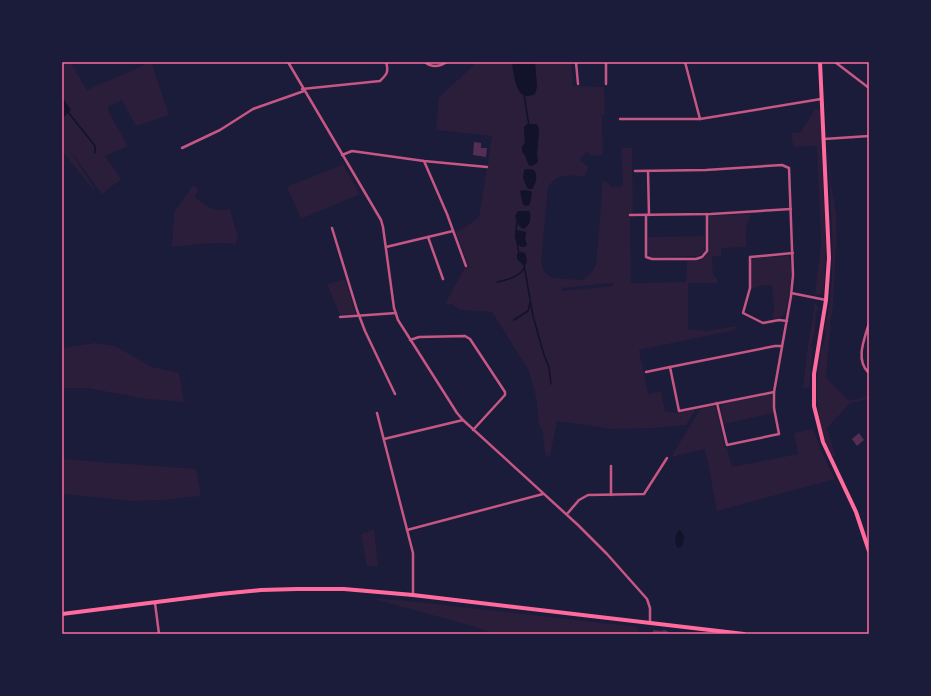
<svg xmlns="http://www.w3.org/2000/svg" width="931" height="696" font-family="Signika,sans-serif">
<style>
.green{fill:#2a1e3b;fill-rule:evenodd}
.water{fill:#12122b}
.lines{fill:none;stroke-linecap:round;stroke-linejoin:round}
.stream{stroke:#12122b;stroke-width:1.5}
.building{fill:#542f53}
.minor{stroke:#c65784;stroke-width:2.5}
.secondary{stroke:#ff6b9d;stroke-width:4}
.neatline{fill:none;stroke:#ff6b9d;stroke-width:1.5}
</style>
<rect width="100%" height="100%" fill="#1b1b3a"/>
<g class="green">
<path d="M 62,62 L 70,62 L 87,90 L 151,62 L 169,115 L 136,126 L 122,100 L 109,106 L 108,111 L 128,146 L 105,156 L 121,179 L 102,194 L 67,146 L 98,195 L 62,151 Z"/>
<path d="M 477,62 L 517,62 L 512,65 L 518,87 L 522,95 L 537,87 L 535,62 L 571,62 L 573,86 L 604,87 L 605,115 L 602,115 L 603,155 L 592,156 L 587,152 L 580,160 L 588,167 L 585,176 C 570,176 558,172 548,187 L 541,262 L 543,268 L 545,273 L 553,278 L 582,280 C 589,276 593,271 596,264 L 602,195 L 601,195 L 603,180 L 612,187 L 623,186 L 621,148 L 632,148 L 633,213 L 630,215 L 631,283 L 686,282 L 687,261 C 692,261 699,262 703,259 C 712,252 709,229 709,218 L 710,216 L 751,214 L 746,228 L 746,247 L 721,248 L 721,256 L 712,256 L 713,275 L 717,279 L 717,283 L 688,283 L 688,329 L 707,331 L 737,326 L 735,330 L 639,350 L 648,394 L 661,391 L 665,411 L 679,413 L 696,409 L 686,425 L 654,428 L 612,429 L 557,421 L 550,457 L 545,454 L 543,432 L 539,424 L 536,397 L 529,371 L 492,312 L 460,310 L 452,304 L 445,304 L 464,269 L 469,267 L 456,232 L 464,228 L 479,217 L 492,136 L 436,130 L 439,97 ZM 538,126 C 541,137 535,148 538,158 L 534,165 L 530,166 C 526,162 527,155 522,151 L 522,146 L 525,143 L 524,127 ZM 532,169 L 535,171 L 532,189 L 528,189 L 524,181 ZM 516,230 L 526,232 L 525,238 L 526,241 L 519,246 L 516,240 ZM 613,283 L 613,286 L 562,291 L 562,288 Z"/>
<path d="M 815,109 L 820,111 L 826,249 L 824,289 L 821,294 L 815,295 L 821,244 L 817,146 L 794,147 L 793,146 L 791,133 L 801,132 Z"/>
<path d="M 829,150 L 831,185 L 836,213 L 836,244 L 833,305 L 830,326 L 831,326 L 829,344 L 826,378 L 849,401 L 869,396 L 869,405 L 867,399 L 850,403 L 827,428 L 836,457 L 831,455 C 815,416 814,390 821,349 L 822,349 L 826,332 L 824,331 C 827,318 830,304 831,291 C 835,246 830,200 828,155 Z"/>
<path d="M 342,165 L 343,165 L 360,194 L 301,219 L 287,187 Z"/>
<path d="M 193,185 L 199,190 L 195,195 L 195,197 C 204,206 217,213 230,209 L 238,238 L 235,245 C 222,240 187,246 172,247 L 174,213 Z"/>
<path d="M 705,236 L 704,252 L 698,256 L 652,257 L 648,252 L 648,237 Z"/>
<path d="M 787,256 C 789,258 790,257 790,261 C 793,274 789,297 786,311 C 784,318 778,318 772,319 L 774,307 L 772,285 L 765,285 L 751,289 L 751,262 L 753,258 Z"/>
<path d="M 345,279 L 355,312 L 355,314 L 340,315 L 327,284 Z"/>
<path d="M 815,302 L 818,307 L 818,311 L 816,311 L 815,331 L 811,347 L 813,347 L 809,388 L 803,388 L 808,346 Z"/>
<path d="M 95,343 L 115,346 L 152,367 L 179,373 L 184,402 L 147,399 L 86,388 L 62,388 L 62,348 Z"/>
<path d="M 769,394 L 772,397 L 773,413 L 724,424 L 721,409 L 722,404 Z"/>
<path d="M 713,406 L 716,408 L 725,448 L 727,448 L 732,467 L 798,454 L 794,433 L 813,429 L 823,455 L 835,479 L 717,511 L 705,449 L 671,457 L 701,408 Z"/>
<path d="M 62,459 L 196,469 L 201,496 L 163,500 L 133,501 L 62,494 Z"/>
<path d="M 374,529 L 378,566 L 367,566 L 361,534 Z"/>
<path d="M 370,598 L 408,601 L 638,627 L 637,634 L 495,634 L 476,627 Z"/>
</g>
<g class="water">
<path d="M 517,62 L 535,62 L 537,87 L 535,94 C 516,103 515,78 512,65 Z"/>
<path d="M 62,100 L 64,100 L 71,110 L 62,119 Z"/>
<path d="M 527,124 L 537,124 L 539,130 L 537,155 L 538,162 L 534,165 L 530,166 C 526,162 527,155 522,152 L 522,146 L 525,143 L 524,127 Z"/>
<path d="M 527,169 C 540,168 537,182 532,189 L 528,189 L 523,178 L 524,170 Z"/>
<path d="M 523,190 L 531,191 L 532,193 L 530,204 L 528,206 L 523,205 L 520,191 Z"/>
<path d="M 518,211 L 529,211 L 530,213 C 531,220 530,226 523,229 C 518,226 517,222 515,216 Z"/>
<path d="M 516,230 L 526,232 L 525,238 L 527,245 L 525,247 L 521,247 C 516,243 513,236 516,230 Z"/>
<path d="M 521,252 L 525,253 C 527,258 528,263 524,266 L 517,259 L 517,254 Z"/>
<path d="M 679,530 C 685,533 685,541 681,547 L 678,548 C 674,543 675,534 679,530 Z"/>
</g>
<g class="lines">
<g class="stream">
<path d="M 524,94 L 529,126"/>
<path d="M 68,112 L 95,146 L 95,153"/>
<path d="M 516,231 L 517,221"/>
<path d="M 517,242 L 519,254"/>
<path d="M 524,265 L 533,316 L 544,355 L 549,367 L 551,384"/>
<path d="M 497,282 C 506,280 520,277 524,268"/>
<path d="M 514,320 L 528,311 L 530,303"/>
</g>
</g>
<g class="building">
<path d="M 474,142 L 481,143 L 481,148 L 487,148 L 486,157 L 473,155 Z"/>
<path d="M 859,433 L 864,440 L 857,446 L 852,439 Z"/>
<path d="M 653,630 L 662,631 L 663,630 L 665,630 L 669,632 L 668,634 L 653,634 Z"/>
</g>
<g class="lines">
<g class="minor">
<path d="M 288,62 L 381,220 L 383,227 L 394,308 L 398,320 L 457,413 L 463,420 L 578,525 L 607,554 L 647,599 L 650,608 L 650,622"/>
<path d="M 425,62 C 432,68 439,67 447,62"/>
<path d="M 576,62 L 578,84"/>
<path d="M 685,62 L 700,119"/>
<path d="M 835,62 L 869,88"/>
<path d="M 606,84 L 606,62"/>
<path d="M 302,89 L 380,81 C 387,74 389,72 386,62"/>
<path d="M 620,119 L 700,119 L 821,99"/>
<path d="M 824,139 L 869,136"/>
<path d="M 182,148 L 220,130 L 253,109 L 304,91"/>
<path d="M 342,155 L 352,151 L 424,161 L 487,167"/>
<path d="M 424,161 L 447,214 L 466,266"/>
<path d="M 635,171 L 706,170 L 782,165 L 789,168 L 793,275 L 791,296 L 774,392 L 774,408 L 779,434 L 727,445 L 717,403"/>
<path d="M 648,171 L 649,215"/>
<path d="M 630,215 L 711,214 L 791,209"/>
<path d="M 646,215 L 646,257 L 652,259 L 696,259 L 702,257 L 707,251 L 707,214"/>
<path d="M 332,228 L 357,310 L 365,331 L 395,394"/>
<path d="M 428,237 L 443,279"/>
<path d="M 386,247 L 453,231"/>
<path d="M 791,293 L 826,300"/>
<path d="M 340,317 L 396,313"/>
<path d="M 787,321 L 779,320 L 763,323 L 743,313 L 750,288 L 750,257 L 793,253"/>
<path d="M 410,340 L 419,337 L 465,336 L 470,339 L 505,392 L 505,395 L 473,430"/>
<path d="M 646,372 L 670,367"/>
<path d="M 868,372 C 855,359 865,338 869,323"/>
<path d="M 774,392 L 679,411 L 670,367 L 775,346 L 782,346"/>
<path d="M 377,413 L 413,553 L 413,595"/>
<path d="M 384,439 L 463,420"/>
<path d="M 611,466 L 611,495"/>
<path d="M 567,514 L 579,500 L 588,495 L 644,494 L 667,458"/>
<path d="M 407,530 L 543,494"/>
<path d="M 155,603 L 159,634"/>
</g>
<g class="secondary">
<path d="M 820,62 L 829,258 L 826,300 L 814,374 L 814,406 L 823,442 L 856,512 L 869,551"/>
<path d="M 62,614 L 220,594 L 261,590 L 297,589 L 344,589 L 413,595 L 744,634"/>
</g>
</g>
<rect width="931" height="696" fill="none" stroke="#1b1b3a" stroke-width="126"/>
<rect x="63" y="63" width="805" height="570" class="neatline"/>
</svg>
